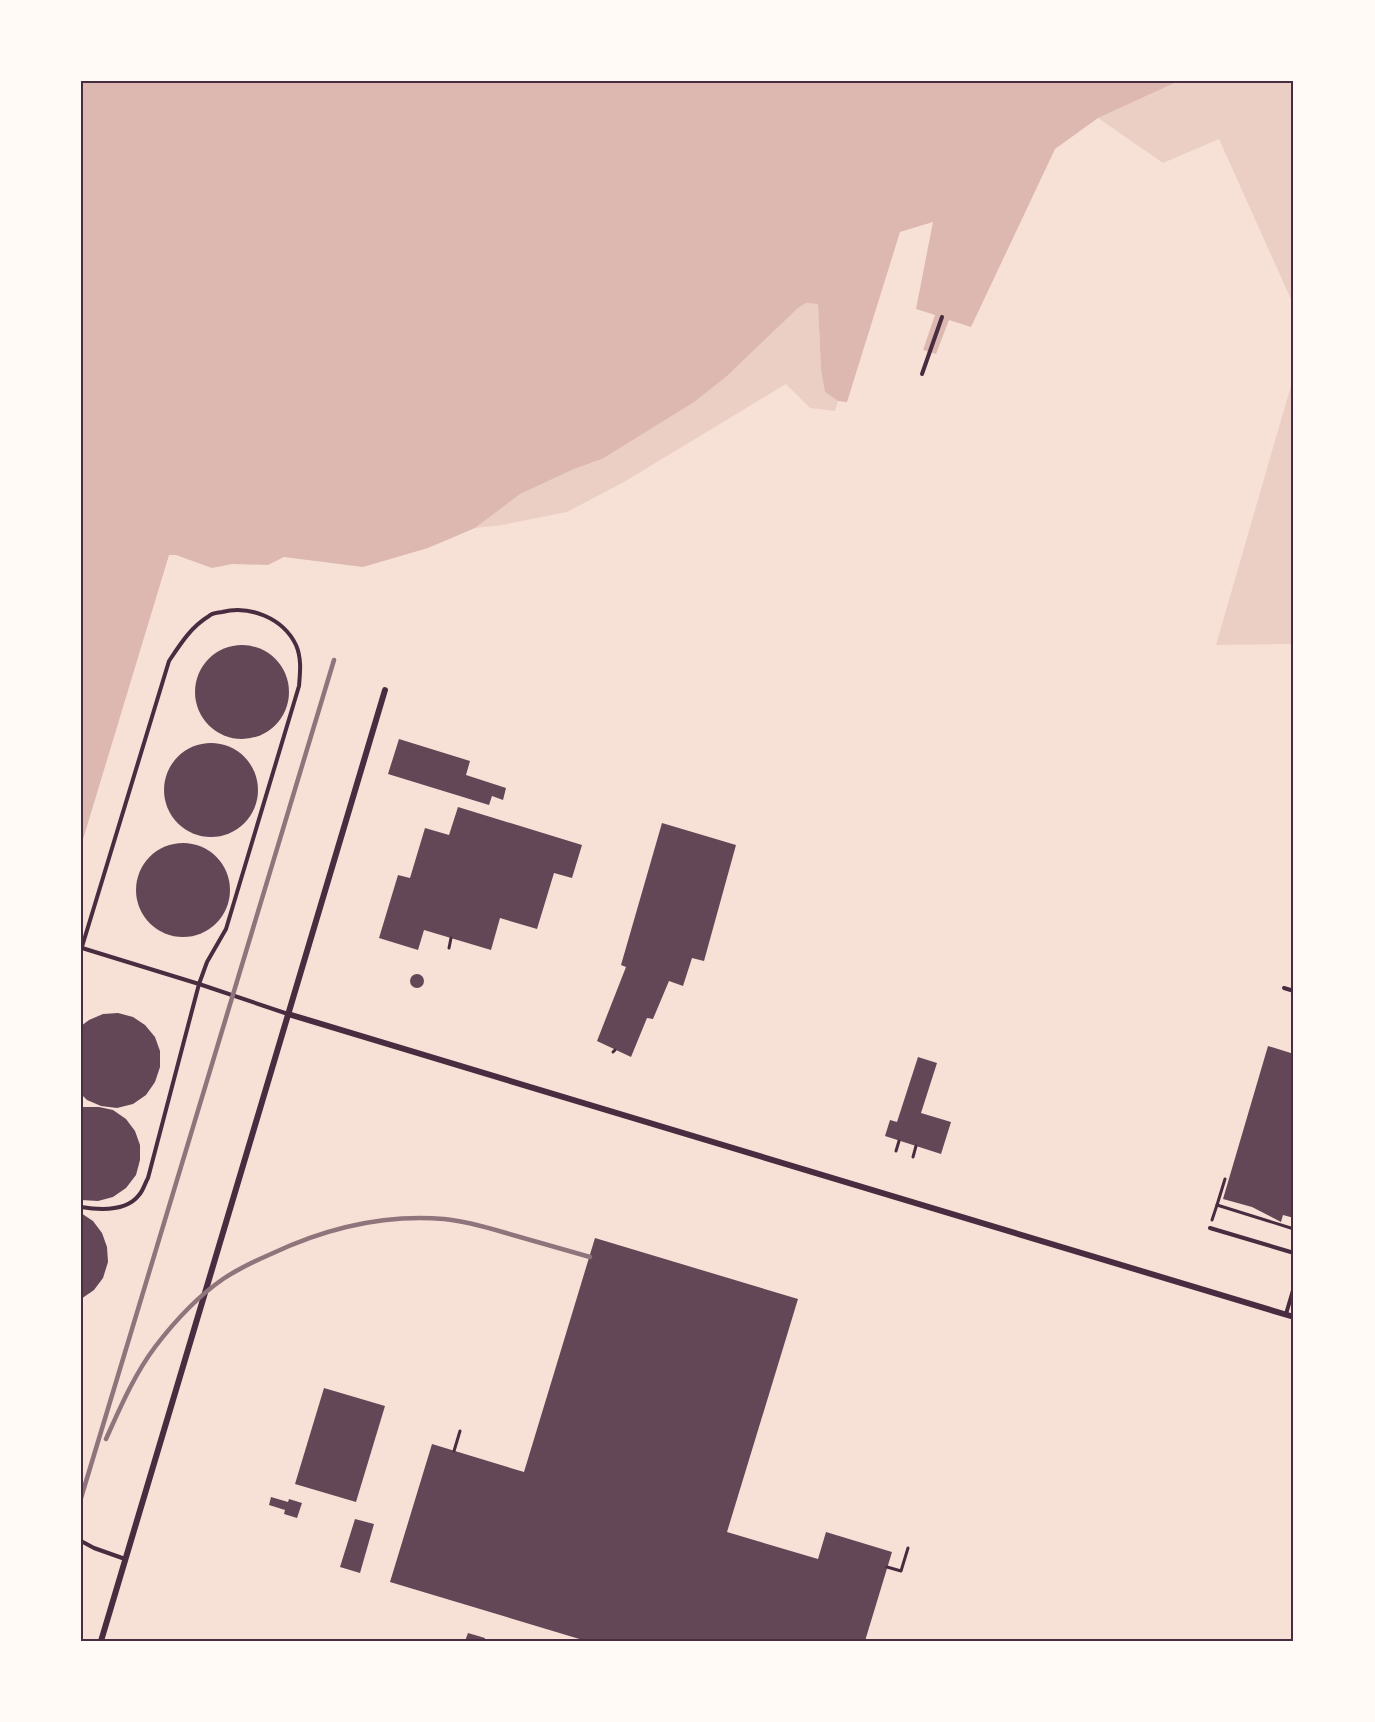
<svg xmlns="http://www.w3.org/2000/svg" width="1375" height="1722" font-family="Commissioner,sans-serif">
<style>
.green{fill:#ebcfc5}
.water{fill:#dcb8b0}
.building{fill:#644757}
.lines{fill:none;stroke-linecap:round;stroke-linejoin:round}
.path{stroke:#4a2c40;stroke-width:3}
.service{stroke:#4a2c40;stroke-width:4}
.minor{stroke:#4a2c40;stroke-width:6}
.rail{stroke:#8f747c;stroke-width:4.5}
.neatline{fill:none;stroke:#4a2c40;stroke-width:2}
</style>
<rect width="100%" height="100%" fill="#f7e1d7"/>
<g class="green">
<path d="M 1179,81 L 1294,81 L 1294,306 L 1219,139 L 1163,163 L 1098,118 Z"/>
<path d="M 806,303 L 818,304 L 821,370 L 825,392 L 838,401 L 835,411 L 810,408 L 786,384 L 624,482 L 567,512 L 502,525 L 475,528 L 519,494 L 574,469 L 602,459 L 727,376 L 798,308 Z"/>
<path d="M 1294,375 L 1294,644 L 1216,645 Z"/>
</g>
<path class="water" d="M 81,81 L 1179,81 L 1098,118 L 1055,149 L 971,327 L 949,320 L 936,354 L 923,350 L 935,315 L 916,309 L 933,222 L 900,232 L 847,402 L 838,401 L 825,392 L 821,370 L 818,304 L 806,303 L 798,308 L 727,376 L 694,402 L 602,459 L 574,469 L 520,494 L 475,528 L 428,548 L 363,567 L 284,557 L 268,565 L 232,564 L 212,568 L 176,555 L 169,555 L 81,846 Z"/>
<g class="building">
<circle cx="242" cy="692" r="47"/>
<path d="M 399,739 L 470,761 L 466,775 L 506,788 L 503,800 L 492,796 L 489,805 L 388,774 Z"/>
<circle cx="211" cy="790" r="47"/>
<path d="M 458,807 L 582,845 L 572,878 L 554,873 L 537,929 L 500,918 L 491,950 L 424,930 L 418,950 L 379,938 L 398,875 L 410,878 L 425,828 L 449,835 Z"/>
<path d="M 662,823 L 736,845 L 704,961 L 692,958 L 683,986 L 669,981 L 653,1019 L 647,1018 L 631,1057 L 597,1041 L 626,967 L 621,965 Z"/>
<circle cx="183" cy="890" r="47"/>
<circle cx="417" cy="981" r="7"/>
<path d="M 118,1013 L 133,1017 L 145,1025 L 155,1037 L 160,1051 L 160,1067 L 155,1082 L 146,1095 L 133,1104 L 117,1108 L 101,1106 L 87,1100 L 81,1094 L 81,1026 L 89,1020 L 103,1014 Z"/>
<path d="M 1268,1046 L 1294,1054 L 1294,1218 L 1283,1215 L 1281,1222 L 1252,1207 L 1223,1199 Z"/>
<path d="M 918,1057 L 937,1063 L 921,1113 L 951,1122 L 941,1154 L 885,1136 L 890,1120 L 897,1122 Z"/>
<path d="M 83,1107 L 99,1107 L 113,1110 L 126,1119 L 135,1131 L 140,1145 L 140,1160 L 136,1175 L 126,1188 L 113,1197 L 98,1201 L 81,1200 L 81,1108 Z"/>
<path d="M 81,1213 L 93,1221 L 102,1233 L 107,1247 L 108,1262 L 103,1278 L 94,1290 L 81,1299 Z"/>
<path d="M 595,1238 L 798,1299 L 727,1532 L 818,1559 L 826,1532 L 892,1552 L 865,1641 L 586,1641 L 390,1582 L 432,1444 L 524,1472 Z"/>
<path d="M 324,1388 L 385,1406 L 356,1502 L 295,1484 Z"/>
<path d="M 271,1497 L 288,1502 L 289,1499 L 302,1503 L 297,1518 L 284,1514 L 285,1510 L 269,1505 Z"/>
<path d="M 355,1519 L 374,1524 L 360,1573 L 340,1567 Z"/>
<path d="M 468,1633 L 485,1638 L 484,1641 L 465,1641 Z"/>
</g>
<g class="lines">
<g class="path">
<path d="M 449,948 L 451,938"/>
<path d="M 613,1052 L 615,1050"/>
<path d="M 896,1151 L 899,1141"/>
<path d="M 913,1157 L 916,1146"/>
<path d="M 1225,1179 L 1217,1205 L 1294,1229"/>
<path d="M 1212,1220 L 1217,1205"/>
<path d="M 454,1451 L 460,1431"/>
<path d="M 887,1567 L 901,1571 L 908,1548"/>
</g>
<g class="service">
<path d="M 922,374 L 942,317"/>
<path d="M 82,948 L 199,984 L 288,1014"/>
<path d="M 81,950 L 169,661 C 181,643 191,627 209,616 C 212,613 217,613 222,612 C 250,605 283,618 296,645 C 302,659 300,673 299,686 L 226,929 L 207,962 L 199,984 L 148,1178 C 145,1183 143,1191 139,1195 C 126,1212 99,1210 81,1207"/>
<path d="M 1284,988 L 1294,991"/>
<path d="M 1210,1228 L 1294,1253"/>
<path d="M 1286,1314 L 1294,1287"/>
<path d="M 81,1541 L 94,1548 L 125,1559"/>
</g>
<g class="minor">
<path d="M 288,1014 L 1294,1317"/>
<path d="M 101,1641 L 385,690"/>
</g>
<g class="rail">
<path d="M 106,1439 C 120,1408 134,1375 155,1347 C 174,1322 197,1297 223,1279 C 238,1269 255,1261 271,1254 C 326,1228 383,1214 444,1219 C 465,1221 486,1227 506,1233 C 534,1241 562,1249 590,1257"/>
<path d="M 81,1498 L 334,660"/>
</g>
</g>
<rect width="1375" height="1722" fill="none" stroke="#fffaf5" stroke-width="165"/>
<rect x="82" y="82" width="1210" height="1558" class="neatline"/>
</svg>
